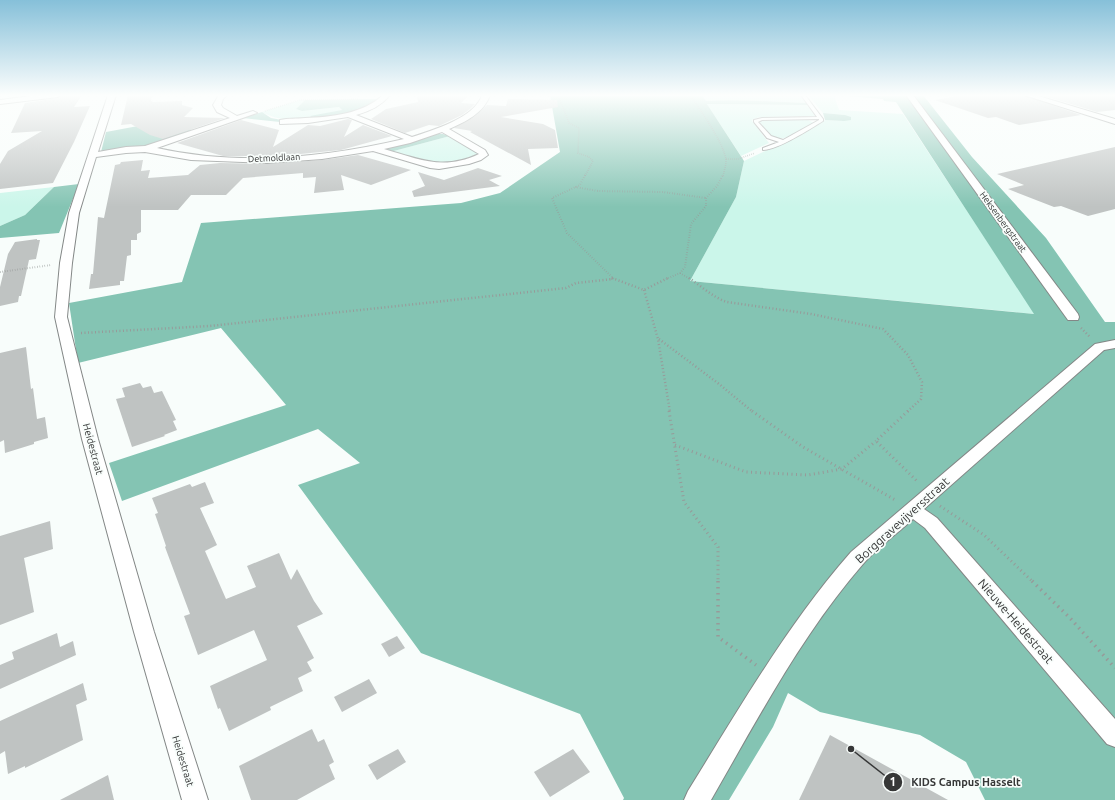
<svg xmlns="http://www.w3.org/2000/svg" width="1115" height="800" font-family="Ubuntu,sans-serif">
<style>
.green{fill:#cbf6ea}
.forest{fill:#84c4b3}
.building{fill:#bfc3c2}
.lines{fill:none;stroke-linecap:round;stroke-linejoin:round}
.lane-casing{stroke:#838786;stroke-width:2}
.street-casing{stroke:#838786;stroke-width:2}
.path-far4{stroke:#979a99;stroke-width:1.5;stroke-dasharray:0.5 1.5;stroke-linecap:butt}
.path-far3{stroke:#979a99;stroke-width:2;stroke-dasharray:0.5 2;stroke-linecap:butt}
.path-far2{stroke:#979a99;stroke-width:2.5;stroke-dasharray:1 2.5;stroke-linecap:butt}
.path-far1{stroke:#979a99;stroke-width:3;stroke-dasharray:1 3.5;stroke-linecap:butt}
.path{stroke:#979a99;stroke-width:3.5;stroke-dasharray:1.5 4.5;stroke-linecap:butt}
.lane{fill:#fff;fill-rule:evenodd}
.street{fill:#fff;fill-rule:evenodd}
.labels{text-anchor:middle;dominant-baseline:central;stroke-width:3.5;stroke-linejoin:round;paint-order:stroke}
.far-street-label{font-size:9px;fill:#363737;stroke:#f8fdfb}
.street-label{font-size:10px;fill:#363737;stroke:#f8fdfb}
.near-street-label{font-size:12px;fill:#363737;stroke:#f8fdfb}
.leader{fill:none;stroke:#363737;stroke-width:1.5}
.callout-dot{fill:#363737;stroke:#f8fdfb;stroke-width:1.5}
.mark-label{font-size:12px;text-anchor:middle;font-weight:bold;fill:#fff}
.callout-label{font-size:11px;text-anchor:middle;font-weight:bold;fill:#363737;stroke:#f8fdfb;stroke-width:3.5;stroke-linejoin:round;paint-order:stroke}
</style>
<rect width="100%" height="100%" fill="#f8fdfb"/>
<g class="green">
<path d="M 702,95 L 800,95 L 807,103 C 773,102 740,99 706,101 Z"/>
<path d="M 808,95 L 834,95 L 839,110 L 903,114 L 1035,314 L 690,281 L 736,197 L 744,161 L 807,131 L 825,120 L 844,121 L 845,115 L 823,113 Z"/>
<path d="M 300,100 L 305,100 L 296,109 L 302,111 L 339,107 L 342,111 C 316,118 287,126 262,112 Z"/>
<path d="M 707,104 L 807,105 L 816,116 L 760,117 L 753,119 L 752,121 L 769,143 L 741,156 Z"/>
<path d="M 806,119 L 814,123 C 804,130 783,144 770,136 C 765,133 761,126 757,122 L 760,120 Z"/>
<path d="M 450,136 L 478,152 L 479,154 L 442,166 L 390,152 Z"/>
<path d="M 54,187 L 25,215 L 0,226 L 0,193 Z"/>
</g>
<g class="forest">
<path d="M 550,95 L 702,95 L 706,101 C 740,99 773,102 807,103 L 807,105 L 707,104 L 744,161 L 736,197 L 690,281 L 1034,314 L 896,102 L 884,101 L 883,99 L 834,95 L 923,95 L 972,157 L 1046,238 L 1105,322 L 1115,322 L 1115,800 L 985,800 L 966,762 L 920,735 L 820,712 L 788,693 L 773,727 L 729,800 L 623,800 L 624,798 L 580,714 L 421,653 L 298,485 L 360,463 L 318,429 L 122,501 L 109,463 L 286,405 L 221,328 L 78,363 L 69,303 L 182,282 L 201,223 L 461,203 L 500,193 L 560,152 Z"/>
<path d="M 380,99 C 360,112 338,115 314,119 L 310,116 L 342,110 L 339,107 L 302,111 L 296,109 L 305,100 Z"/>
<path d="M 262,112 L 271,118 L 282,120 L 280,122 L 243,118 Z"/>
<path d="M 823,113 L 845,115 L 851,117 L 851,120 L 844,121 L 825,120 Z"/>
<path d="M 170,120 L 192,130 L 140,148 L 101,152 L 106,132 Z"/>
<path d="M 436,134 L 443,134 L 450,136 L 390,152 L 385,149 L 386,148 Z"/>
<path d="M 79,184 L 59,233 L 0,238 L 0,226 L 25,215 L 54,187 Z"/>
</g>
<g class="building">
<path d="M 62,95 L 82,95 L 74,107 L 90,106 L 74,142 L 53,183 L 0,189 L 0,164 L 8,151 L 42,131 L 11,133 L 25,103 L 58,98 Z"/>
<path d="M 128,95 L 152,95 L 151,101 L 153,102 L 182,101 L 182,105 L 193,108 L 184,117 L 225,118 L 163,139 L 150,135 L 131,124 L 121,125 Z"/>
<path d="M 469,95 L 461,103 L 475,104 L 470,109 L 462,115 L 439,126 L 429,125 L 405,133 L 371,119 L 386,109 L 418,102 L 417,96 Z"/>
<path d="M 964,95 L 1023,95 L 1081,115 L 1019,125 L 996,117 L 988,118 L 935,100 Z"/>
<path d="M 1041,95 L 1115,95 L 1115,110 L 1097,112 Z"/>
<path d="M 508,99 L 557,100 L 558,107 L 501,117 L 543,124 L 555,130 L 558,148 L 528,149 L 531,165 L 470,132 L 472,131 L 454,128 L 474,117 L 487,105 L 506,106 Z"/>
<path d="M 348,119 L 352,120 L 344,137 L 363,125 L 392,136 L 341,150 L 280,156 L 223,156 L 177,143 L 241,120 L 279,130 L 273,147 L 308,125 L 320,126 Z"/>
<path d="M 1115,147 L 1115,209 L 1088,216 L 1061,206 L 1054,207 L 1008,189 L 1024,185 L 997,174 Z"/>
<path d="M 358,155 L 411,170 L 371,185 L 341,175 L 344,190 L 314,193 L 316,177 L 303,178 L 303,173 L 243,178 L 226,195 L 191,195 L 178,210 L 141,210 L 141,232 L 137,234 L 137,240 L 131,240 L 131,255 L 127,256 L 124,281 L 120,281 L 120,285 L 89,289 L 91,274 L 93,274 L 98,217 L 104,218 L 115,165 L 120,164 L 121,162 L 143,160 L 141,171 L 150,170 L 148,178 L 188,175 L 200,165 L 220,163 L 267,164 L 322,160 Z"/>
<path d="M 478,168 L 502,176 L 489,180 L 500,186 L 414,197 L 412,191 L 425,186 L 418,172 L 444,180 Z"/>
<path d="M 37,239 L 37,240 L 40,240 L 36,259 L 29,260 L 21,296 L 19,296 L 18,302 L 0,306 L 0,287 L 8,254 L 15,242 Z"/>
<path d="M 26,347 L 31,389 L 33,388 L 37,419 L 45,417 L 48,438 L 34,442 L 34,444 L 5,453 L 4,440 L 0,442 L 0,353 Z"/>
<path d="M 140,383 L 143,388 L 151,386 L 154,393 L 162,391 L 176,420 L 173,421 L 177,430 L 164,435 L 165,436 L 132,447 L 116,399 L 125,397 L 122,388 Z"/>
<path d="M 205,482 L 214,503 L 200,508 L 217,545 L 205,551 L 226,599 L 256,587 L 247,566 L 279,553 L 291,580 L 297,569 L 314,601 L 323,614 L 297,626 L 314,658 L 307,662 L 312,671 L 298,678 L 303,691 L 270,707 L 271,710 L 229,731 L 220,708 L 218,709 L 210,686 L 267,660 L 254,630 L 198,655 L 184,616 L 190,614 L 165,547 L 166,546 L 155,514 L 158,513 L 152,498 L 190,484 L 192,487 Z"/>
<path d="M 50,521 L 53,549 L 24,558 L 34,612 L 0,625 L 0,536 Z"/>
<path d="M 57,633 L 60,647 L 73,641 L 76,655 L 0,689 L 0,665 L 14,659 L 12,652 Z"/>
<path d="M 397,636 L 405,648 L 389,657 L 381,644 Z"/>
<path d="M 369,679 L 377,693 L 342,712 L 334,697 Z"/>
<path d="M 83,683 L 87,700 L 76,705 L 83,740 L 25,768 L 25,766 L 8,774 L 5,751 L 0,754 L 0,721 Z"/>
<path d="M 312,729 L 318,742 L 324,739 L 334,762 L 329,765 L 335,779 L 297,800 L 251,800 L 239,766 Z"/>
<path d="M 830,735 L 948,800 L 799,800 Z"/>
<path d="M 398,749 L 406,762 L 377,780 L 368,765 Z"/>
<path d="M 573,749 L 590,772 L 550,797 L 534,772 Z"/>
<path d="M 108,775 L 114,800 L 60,800 Z"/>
</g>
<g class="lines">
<g class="lane-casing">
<path id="lane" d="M 801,95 L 805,95 L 823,119 L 823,121 C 810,129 778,150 763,150 L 763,148 L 779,142 L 767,138 L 754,122 L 754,120 L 762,118 L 817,117 ZM 762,120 L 819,119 L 819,120 L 783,140 L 771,136 L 758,122 Z"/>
</g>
<g class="street-casing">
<g id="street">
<path d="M 38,95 L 61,95 L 58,97 L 0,104 L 0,100 Z"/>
<path d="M 108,95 L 116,95 L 98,152 L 126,147 L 145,146 L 230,118 L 217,112 L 213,105 L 219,95 L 227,95 L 223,99 L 221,105 L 223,108 L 237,116 L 253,111 L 257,113 L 157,148 C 237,166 324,158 404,139 L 348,117 L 308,123 L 280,124 L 280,120 C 288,118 297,119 305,118 C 331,117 363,114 383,95 L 390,95 C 381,106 370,111 356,115 L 412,137 C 433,130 475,118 482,95 L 490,95 C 484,113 465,122 449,129 L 485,150 L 488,155 L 481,160 L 469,164 L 439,169 L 430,168 L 373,151 L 322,159 L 267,163 L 191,160 L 145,152 L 126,153 L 96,157 L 79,213 L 72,263 L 67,317 L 98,439 L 154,632 L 208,800 L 182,800 L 134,632 L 82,439 L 55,317 L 60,263 L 69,213 ZM 442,132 L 479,154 C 443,171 419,159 384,149 L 410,143 Z"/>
<path d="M 906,95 L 913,95 L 1078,314 L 1079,317 L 1078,320 L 1068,320 Z"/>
<path d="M 1024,95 L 1035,95 L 1115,119 L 1115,124 Z"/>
<path d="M 1115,340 L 1115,348 L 1104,350 L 924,509 L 937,518 L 1115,719 L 1115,747 L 1107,744 L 925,528 L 913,519 C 897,534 878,547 863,564 C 802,634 757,720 711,800 L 684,800 L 688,791 C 739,709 787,625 851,552 L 1095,344 Z"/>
</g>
</g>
<g class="path-far4">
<path d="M 558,95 L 569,123 L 579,128 L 578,153 L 589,157 L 593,161 L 585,176"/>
<path d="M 690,95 C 700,110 725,144 726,161 C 726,166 724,171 723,176"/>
<path d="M 265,111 L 300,100 L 359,99"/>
<path d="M 726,159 L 738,159 L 755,153"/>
</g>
<g class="path-far3">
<path d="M 585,175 L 580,185 L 552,198 L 567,233 L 614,279"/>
<path d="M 575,187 L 598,191 L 663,192 L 706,198"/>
<path d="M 0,272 L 51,265"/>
<path d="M 680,273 L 690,279"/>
<path d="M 609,279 L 613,279"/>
<path d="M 666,279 L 680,273 L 685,267 L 691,224 L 706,206 L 706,198 L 717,186 L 723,175"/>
</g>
<g class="path-far2">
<path d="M 612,278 L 644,290 L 668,278"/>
<path d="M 689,278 C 701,286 714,298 727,302 L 811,314 L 883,329 L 908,355 L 922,382 L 921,399 L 907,412"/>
<path d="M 644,290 L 658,339 L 670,412"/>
<path d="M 1081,328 L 1090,337"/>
<path d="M 81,333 L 210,326 L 566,288 L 576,283 L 613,279"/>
<path d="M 659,339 L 719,384 L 753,412"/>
</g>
<g class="path-far1">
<path d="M 669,411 L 684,502 L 718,547 L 718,582"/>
<path d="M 752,411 L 803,447 L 897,501"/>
<path d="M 908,411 L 876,441 L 918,482"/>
<path d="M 675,445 L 746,472 L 808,475 L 842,469 L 876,441"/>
<path d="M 940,506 L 984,535 L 1033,582"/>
</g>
<g class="path">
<path d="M 718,581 L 718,637 L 756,665"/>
<path d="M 1032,581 L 1070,618 L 1115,668"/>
</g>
<use href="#lane" class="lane"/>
<use href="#street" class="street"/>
</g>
<linearGradient id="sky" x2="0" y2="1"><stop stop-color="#86c0d9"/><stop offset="0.46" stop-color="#fcfefd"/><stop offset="1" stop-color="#fcfefd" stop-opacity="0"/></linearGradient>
<rect width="1115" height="207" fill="url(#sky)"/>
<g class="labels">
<g class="far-street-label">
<text transform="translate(274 158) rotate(-3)">Detmoldlaan</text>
<text transform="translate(1003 222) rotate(54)">Heksenbergstraat</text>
</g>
<g class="street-label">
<text transform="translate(93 449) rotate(75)">Heidestraat</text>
<text transform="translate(183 761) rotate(73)">Heidestraat</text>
</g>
<g class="near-street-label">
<text transform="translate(902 520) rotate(-42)">Borggravevijversstraat</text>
<text transform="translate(1016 621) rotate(49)">Nieuwe-Heidestraat</text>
</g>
</g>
<path class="leader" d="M851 749L893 782"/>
<g class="callout-dot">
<circle cx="851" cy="749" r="4"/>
<circle cx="893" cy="782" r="10"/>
</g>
<g class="mark-label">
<text x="893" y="786">1</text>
</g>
<g class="callout-label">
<text x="966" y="786">KIDS Campus Hasselt</text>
</g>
</svg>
